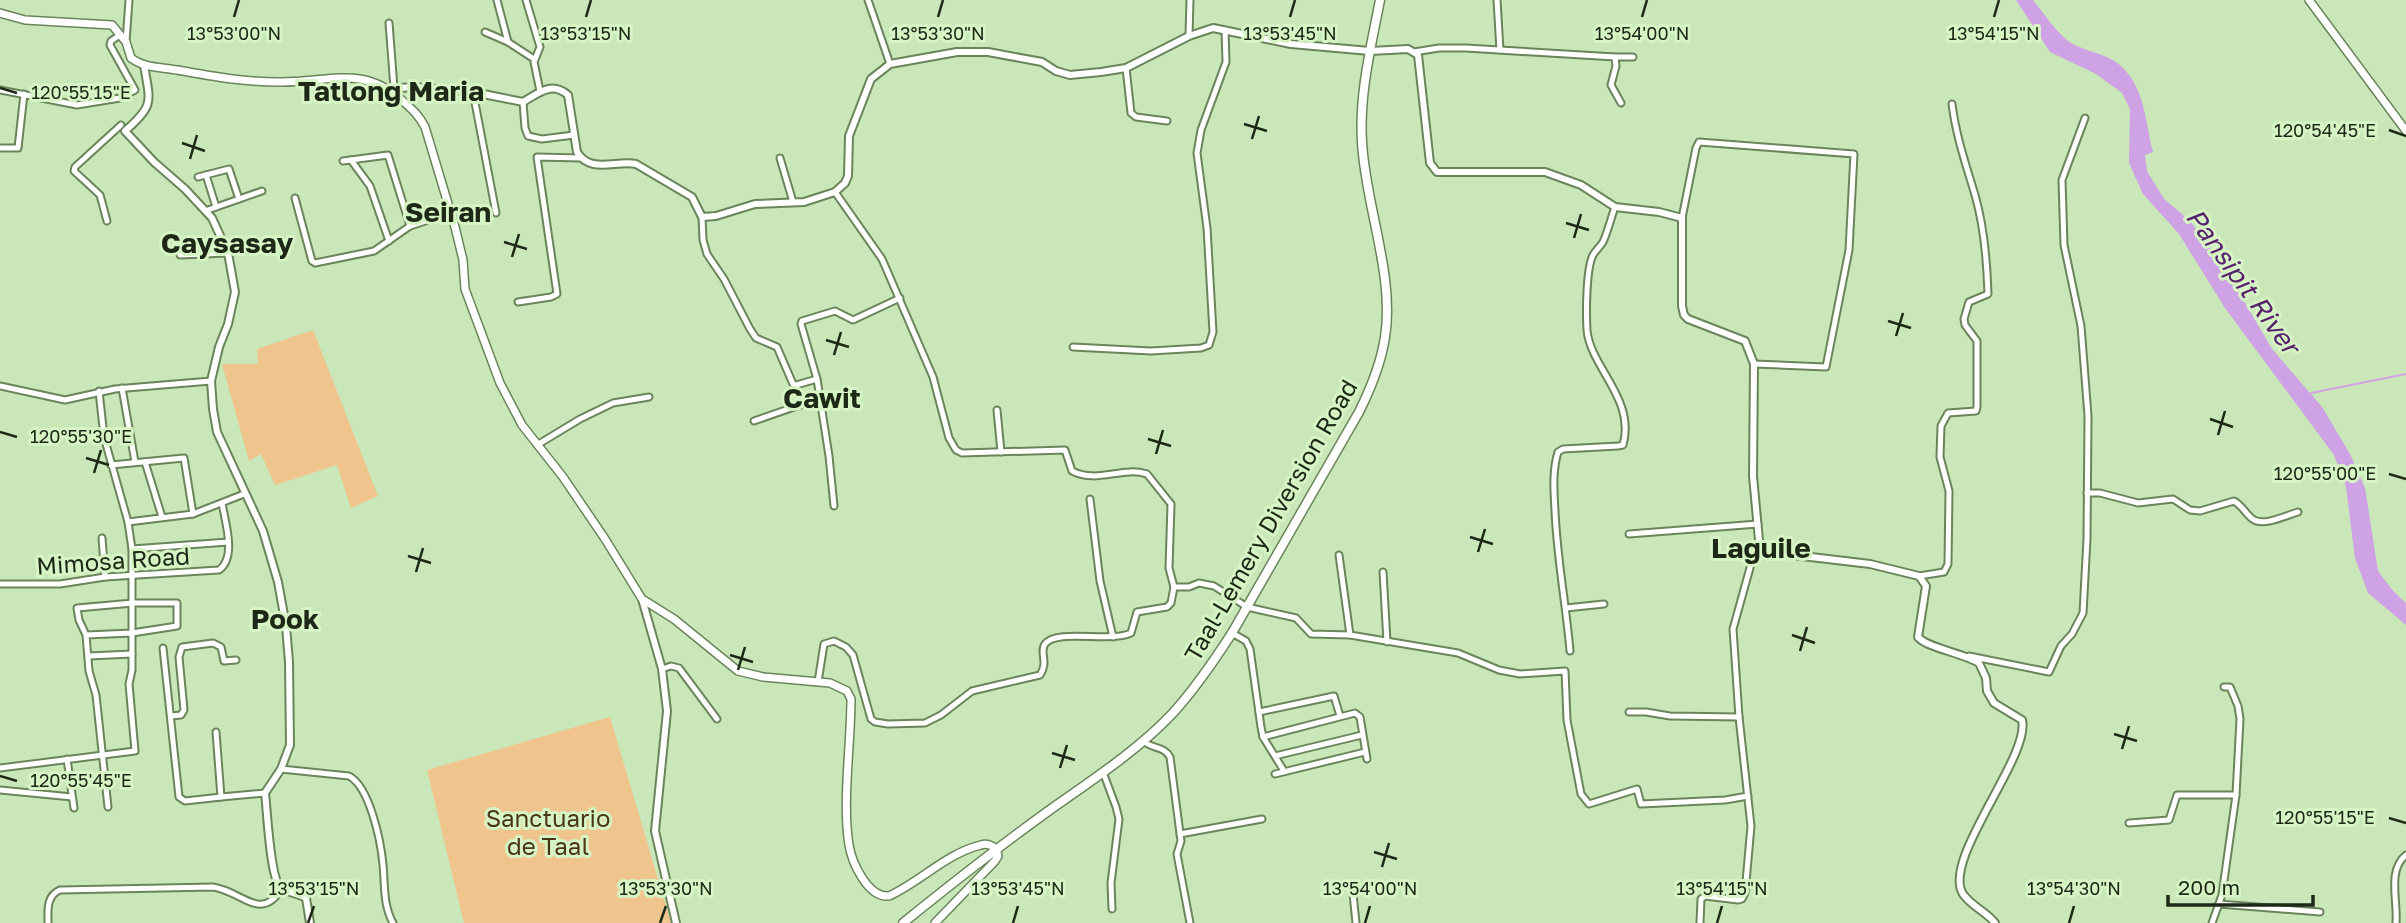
<svg xmlns="http://www.w3.org/2000/svg" width="2406" height="923" font-family="'Golos Text',sans-serif">
<style>
.green{fill:#efc58d}
.water{fill:#cea2e4}
.lines{fill:none;stroke-linecap:round;stroke-linejoin:round}
.stream{stroke:#cea2e4;stroke-width:2}
.minor-casing{stroke:#6a855a;stroke-width:9}
.tertiary-casing{stroke:#6a855a;stroke-width:10}
.secondary-casing{stroke:#6a855a;stroke-width:10}
.primary-casing{stroke:#6a855a;stroke-width:11}
.minor{stroke:#fff;stroke-width:5}
.tertiary{stroke:#fff;stroke-width:6}
.secondary{stroke:#fff;stroke-width:7}
.primary{stroke:#fff;stroke-width:8}
.ticks{fill:none;stroke:#1d2816;stroke-width:2.5}
.labels{text-anchor:middle;dominant-baseline:central;stroke-width:6;stroke-linejoin:round;paint-order:stroke}
.street-label{font-size:24px;fill:#1d2816;stroke:#d6f4c4}
.park-label{font-size:24px;fill:#493416;stroke:#d6f4c4}
.water-label{font-size:26px;font-style:italic;fill:#56206d;stroke:#d6f4c4}
.quarter-label{font-size:28px;font-weight:bold;fill:#1d2816;stroke:#d6f4c4}
.ticks-label{font-size:18px;text-anchor:middle;fill:#1d2816;stroke:#d6f4c4;stroke-width:6;stroke-linejoin:round;paint-order:stroke}
</style>
<rect width="100%" height="100%" fill="#c9e7b8"/>
<g class="green">
<path d="M 313,330 L 378,496 L 351,508 L 337,465 L 275,485 L 261,454 L 249,461 L 222,364 L 258,364 L 257,349 Z"/>
<path d="M 610,717 L 671,923 L 464,923 L 427,770 Z"/>
</g>
<path class="water" d="M 2016,0 L 2033,0 C 2043,12 2059,37 2073,44 C 2094,55 2113,53 2129,75 C 2146,98 2146,126 2153,152 L 2145,155 L 2147,171 L 2164,199 L 2189,220 L 2216,254 L 2272,349 L 2322,407 L 2350,454 L 2365,488 L 2378,571 L 2393,591 L 2406,603 L 2406,625 L 2368,593 L 2355,558 L 2346,487 L 2334,455 L 2225,308 L 2179,234 L 2143,194 L 2129,163 L 2130,109 L 2122,93 L 2096,74 L 2050,52 Z"/>
<g class="lines">
<path class="stream" d="M 2311,393 L 2406,374"/>
<g class="minor-casing">
<g id="minor">
<path d="M 497,0 L 508,42"/>
<path d="M 526,0 L 540,47 L 534,62 L 540,91"/>
<path d="M 868,0 L 890,64"/>
<path d="M 1497,0 L 1500,50"/>
<path d="M 389,23 L 394,88"/>
<path d="M 485,32 L 508,42 L 534,59"/>
<path d="M 1189,36 L 1190,0"/>
<path d="M 126,42 L 129,0"/>
<path d="M 1414,52 L 1439,48 L 1466,48 L 1615,57 L 1616,66 L 1611,85 L 1621,103"/>
<path d="M 1615,57 L 1633,57"/>
<path d="M 1126,68 L 1131,113 L 1136,117 L 1167,121"/>
<path d="M 0,90 L 77,105 L 120,98 L 135,90 L 110,45 L 111,41 L 120,35"/>
<path d="M 473,92 L 496,213"/>
<path d="M 523,102 L 525,128 L 528,136 L 542,139 L 574,135"/>
<path d="M 0,148 L 18,148 L 24,94"/>
<path d="M 780,158 L 793,202"/>
<path d="M 351,160 L 370,186 L 389,241"/>
<path d="M 343,161 L 388,155 L 410,226"/>
<path d="M 206,175 L 216,207"/>
<path d="M 198,177 L 229,169 L 239,199"/>
<path d="M 835,192 L 882,259 L 933,377 L 949,438 L 956,450 L 962,453 L 1065,450 L 1072,471 C 1097,484 1122,466 1147,474 L 1171,504 L 1169,568 L 1174,587 L 1189,587 L 1199,583 L 1214,586 L 1247,607 L 1296,618 L 1311,634 L 1350,635 L 1458,653 L 1499,670 L 1520,674 L 1565,671 L 1567,720 L 1581,794 L 1589,804 L 1637,789 L 1641,804 L 1725,800 L 1748,796"/>
<path d="M 295,198 L 312,261 L 315,263 L 374,251 L 410,226 L 450,213"/>
<path d="M 205,211 L 262,191"/>
<path d="M 702,217 L 703,240 L 707,254 L 724,279 L 750,329 L 756,338 L 777,347 L 793,384 L 796,385 L 817,379"/>
<path d="M 1682,218 L 1696,148 L 1699,142 L 1854,154 L 1849,250 L 1826,367 L 1754,364"/>
<path d="M 107,221 L 100,195 L 74,171 L 75,167 L 121,125"/>
<path d="M 180,255 L 228,253"/>
<path d="M 518,302 L 551,297 L 557,294 L 537,157 L 581,158"/>
<path d="M 1073,347 L 1151,351 L 1201,348 L 1209,345 L 1213,332 L 1207,228 L 1197,153 L 1201,130 L 1226,62 L 1225,30"/>
<path d="M 0,386 L 65,400 L 115,389 L 211,381"/>
<path d="M 122,388 L 135,462"/>
<path d="M 997,410 L 1001,452"/>
<path d="M 754,421 L 820,398"/>
<path d="M 537,445 L 580,419 L 613,403 L 649,397"/>
<path d="M 145,462 L 162,517"/>
<path d="M 111,465 L 184,458 L 193,514"/>
<path d="M 2087,493 L 2100,493 L 2138,503 L 2173,499 L 2190,510 L 2200,511 L 2234,501 C 2243,506 2246,515 2254,520 C 2265,526 2287,515 2298,512"/>
<path d="M 1090,499 L 1100,581 L 1113,637"/>
<path d="M 834,506 L 829,456 L 817,379 L 801,324 L 802,321 L 835,311 L 853,320 L 900,298"/>
<path d="M 128,522 L 193,514 L 244,494"/>
<path d="M 1629,534 L 1758,524"/>
<path d="M 102,538 L 105,577"/>
<path d="M 132,549 L 228,542"/>
<path d="M 1339,555 L 1350,635"/>
<path d="M 1383,572 L 1387,642"/>
<path d="M 1919,576 L 1944,572 L 1948,564 L 1949,491 L 1940,457 L 1941,426 L 1948,413 L 1976,411 L 1977,407 L 1977,341 L 1965,325 L 1964,319 L 1969,302 L 1988,294 C 1987,261 1984,226 1975,195 C 1966,165 1956,136 1952,104"/>
<path d="M 0,584 L 60,584 L 105,577 L 219,570 C 237,557 225,522 222,503"/>
<path d="M 1566,608 L 1604,604"/>
<path d="M 1232,633 L 1246,641 L 1250,649 L 1261,727 L 1263,737 L 1284,771"/>
<path d="M 86,635 L 132,633 L 177,626 L 177,603 L 133,603 L 77,608 L 79,620 L 86,635 L 89,671 L 96,695 L 108,807"/>
<path d="M 163,648 L 179,797 L 185,801 L 221,797"/>
<path d="M 1570,651 C 1566,604 1557,559 1555,511 C 1554,492 1552,472 1558,452 L 1563,449 L 1618,446 L 1623,445 C 1636,399 1590,367 1587,330 C 1586,313 1586,269 1593,255 C 1596,250 1600,247 1603,242 C 1608,231 1611,218 1615,207"/>
<path d="M 89,656 L 132,654"/>
<path d="M 1969,656 L 2049,672 L 2061,646 L 2072,634 L 2083,613 L 2087,539 L 2088,416 L 2081,326 L 2064,245 L 2062,180 L 2085,118"/>
<path d="M 662,669 L 671,666 L 679,668 L 717,719"/>
<path d="M 818,682 L 824,644 L 834,641 L 846,647 L 853,655 L 871,719 L 875,722 L 888,724 L 925,723 L 941,715 L 972,691 L 1040,675 C 1049,662 1039,652 1045,644 C 1057,628 1110,643 1131,633 L 1137,612 L 1167,607 L 1171,603 L 1174,587"/>
<path d="M 1259,712 L 1334,696 L 1340,716"/>
<path d="M 1629,712 L 1646,712 L 1670,716 L 1739,717"/>
<path d="M 171,716 L 181,715 L 184,710 L 179,657 L 182,647 L 213,643 L 221,647 L 224,661 L 236,660"/>
<path d="M 216,732 L 221,797 L 265,793"/>
<path d="M 1263,737 L 1355,713 L 1360,717 L 1367,759"/>
<path d="M 1143,741 C 1152,749 1164,746 1170,757 L 1181,841 L 1177,854 L 1190,923"/>
<path d="M 1275,756 L 1362,735"/>
<path d="M 67,759 L 74,808"/>
<path d="M 0,768 L 135,751 L 129,684 L 132,670 L 132,549 L 128,522 L 104,437 L 99,391"/>
<path d="M 281,769 L 349,776 C 370,787 381,842 383,865 C 385,885 383,905 393,923"/>
<path d="M 1103,772 L 1116,807 L 1119,819 L 1111,883 L 1112,909"/>
<path d="M 1275,774 L 1365,752"/>
<path d="M 0,790 L 72,797"/>
<path d="M 2129,823 L 2169,820 L 2177,795 L 2236,795"/>
<path d="M 1180,834 L 1262,819"/>
<path d="M 1352,884 L 1356,923"/>
<path d="M 2219,904 L 2320,912"/>
<path d="M 48,923 C 48,910 46,896 60,890 L 213,887 C 242,891 261,923 282,888"/>
<path d="M 1700,923 L 1701,899 L 1705,896 L 1738,900 L 1742,899 L 1745,893 L 1751,826 L 1739,717 L 1733,629 L 1753,557 L 1760,551"/>
<path d="M 2212,923 L 2222,895 L 2236,795 L 2240,719 L 2238,706 L 2230,687 L 2224,687"/>
<path d="M 2396,923 C 2398,901 2387,870 2406,855"/>
</g>
</g>
<g class="tertiary-casing">
<g id="tertiary">
<path d="M 144,65 C 150,102 155,105 125,131 L 154,162 L 185,189 L 212,218 L 228,253 L 235,292 L 228,324 L 219,347 L 211,381 L 213,409 L 217,432 L 263,531 L 278,582 L 286,626 L 289,662 L 290,745 L 281,769 L 265,793 C 267,809 270,877 280,887 C 287,893 298,893 306,898 L 310,923"/>
<path d="M 388,89 L 413,87 L 473,92 L 523,102 C 539,93 551,81 568,95 L 577,152 C 590,174 616,160 636,164 L 692,197 L 702,217 L 716,216 L 755,204 L 804,202 L 835,192 L 845,183 L 848,176 L 849,136 L 871,79 L 890,64 L 957,52 L 988,52 L 1042,62 L 1056,71 L 1070,75 L 1101,72 L 1126,68 L 1189,36 L 1213,28 L 1291,44 L 1370,51 L 1408,49 L 1418,55 L 1430,163 L 1437,172 L 1545,172 L 1581,185 L 1615,207 L 1659,212 L 1682,218 L 1682,306 L 1684,315 L 1688,319 L 1745,341 L 1754,364 L 1753,476 L 1760,551 L 1870,564 L 1919,576 L 1926,586 L 1918,637 C 1927,648 1963,653 1979,663 L 1986,678 L 1987,691 L 1994,703 L 2022,720 C 2031,756 1941,860 1963,894 C 1971,906 1987,912 1995,923"/>
<path d="M 642,599 L 662,669 L 667,711 L 655,831 L 676,923"/>
</g>
</g>
<g class="secondary-casing">
<g id="secondary">
<path d="M 2309,0 L 2406,131"/>
<path d="M 0,13 L 25,20 L 112,25 L 126,42 L 131,58 C 144,68 161,67 177,70 C 212,76 242,82 278,82 C 329,83 363,63 405,103 C 414,111 419,116 425,127 L 455,227 L 463,260 L 465,289 L 500,383 L 522,425 L 563,477 L 605,539 L 642,599 L 674,619 L 738,671 L 763,677 L 830,683 L 847,691 L 851,699 C 851,744 842,802 849,845 C 852,863 868,898 889,896 C 920,882 947,853 981,845 C 987,843 991,845 996,849 L 998,856 L 995,861 L 935,923"/>
</g>
</g>
<g class="primary-casing">
<path id="primary" d="M 903,923 C 950,885 997,848 1047,812 C 1089,782 1136,752 1172,714 C 1195,689 1214,661 1232,633 L 1359,412 C 1371,388 1381,364 1385,337 C 1395,276 1365,204 1362,142 C 1359,94 1371,47 1380,0"/>
</g>
<use href="#minor" class="minor"/>
<use href="#tertiary" class="tertiary"/>
<use href="#secondary" class="secondary"/>
<use href="#primary" class="primary"/>
</g>
<path class="ticks" d="M 234,17 L 239,0M 586,17 L 591,0M 938,17 L 943,0M 1290,17 L 1295,0M 1642,17 L 1647,0M 1994,17 L 1999,0M 0,88 L 17,93M 1244,124 L 1267,131M 2389,130 L 2406,136M 1252,139 L 1259,116M 182,143 L 205,151M 190,159 L 197,135M 1566,223 L 1589,230M 1574,238 L 1581,214M 504,242 L 527,249M 512,257 L 519,234M 1888,321 L 1911,328M 1896,336 L 1903,313M 826,340 L 849,347M 834,355 L 841,332M 2210,419 L 2233,427M 0,432 L 17,437M 2218,435 L 2225,411M 1148,439 L 1171,446M 1156,454 L 1163,430M 86,458 L 109,465M 94,473 L 101,450M 2389,474 L 2406,479M 1470,537 L 1493,544M 1478,552 L 1485,529M 408,556 L 431,563M 416,572 L 423,548M 1792,635 L 1815,643M 1800,651 L 1807,627M 730,655 L 753,662M 738,670 L 745,647M 2114,734 L 2137,741M 2122,749 L 2129,726M 1052,753 L 1075,760M 1060,768 L 1067,745M 0,776 L 17,781M 2389,818 L 2406,823M 1374,852 L 1397,859M 1382,867 L 1389,843M 308,923 L 314,906M 660,923 L 666,906M 1013,923 L 1018,906M 1365,923 L 1370,906M 1717,923 L 1722,906M 2069,923 L 2074,906"/>
<g class="labels">
<g class="street-label">
<text transform="translate(1270 520) rotate(-60)">Taal-Lemery Diversion Road</text>
<text transform="translate(113 560) rotate(-4)">Mimosa Road</text>
</g>
<g class="park-label">
<text x="548" y="817">Sanctuario<tspan x="548" dy="28">de Taal</tspan></text>
</g>
<g class="water-label">
<text transform="translate(2243 281) rotate(54)">Pansipit River</text>
</g>
<g class="quarter-label">
<text x="391" y="90">Tatlong Maria</text>
<text x="448" y="211">Seiran</text>
<text x="227" y="242">Caysasay</text>
<text x="822" y="397">Cawit</text>
<text x="1761" y="547">Laguile</text>
<text x="285" y="618">Pook</text>
</g>
</g>
<g class="ticks-label">
<text x="234" y="40">13°53'00"N</text>
<text x="586" y="40">13°53'15"N</text>
<text x="938" y="40">13°53'30"N</text>
<text x="1290" y="40">13°53'45"N</text>
<text x="1642" y="40">13°54'00"N</text>
<text x="1994" y="40">13°54'15"N</text>
<text x="81" y="99">120°55'15"E</text>
<text x="2325" y="137">120°54'45"E</text>
<text x="81" y="443">120°55'30"E</text>
<text x="2325" y="480">120°55'00"E</text>
<text x="81" y="787">120°55'45"E</text>
<text x="2325" y="824">120°55'15"E</text>
<text x="314" y="895">13°53'15"N</text>
<text x="666" y="895">13°53'30"N</text>
<text x="1018" y="895">13°53'45"N</text>
<text x="1370" y="895">13°54'00"N</text>
<text x="1722" y="895">13°54'15"N</text>
<text x="2074" y="895">13°54'30"N</text>
</g>
<path d="M2168 895v10h145v-10" fill="none" stroke="#1d2816" stroke-width="3.5"/>
<text x="2178" y="895" font-size="21" fill="#1d2816" stroke="#d6f4c4" stroke-width="5" paint-order="stroke">200 m</text>
</svg>
